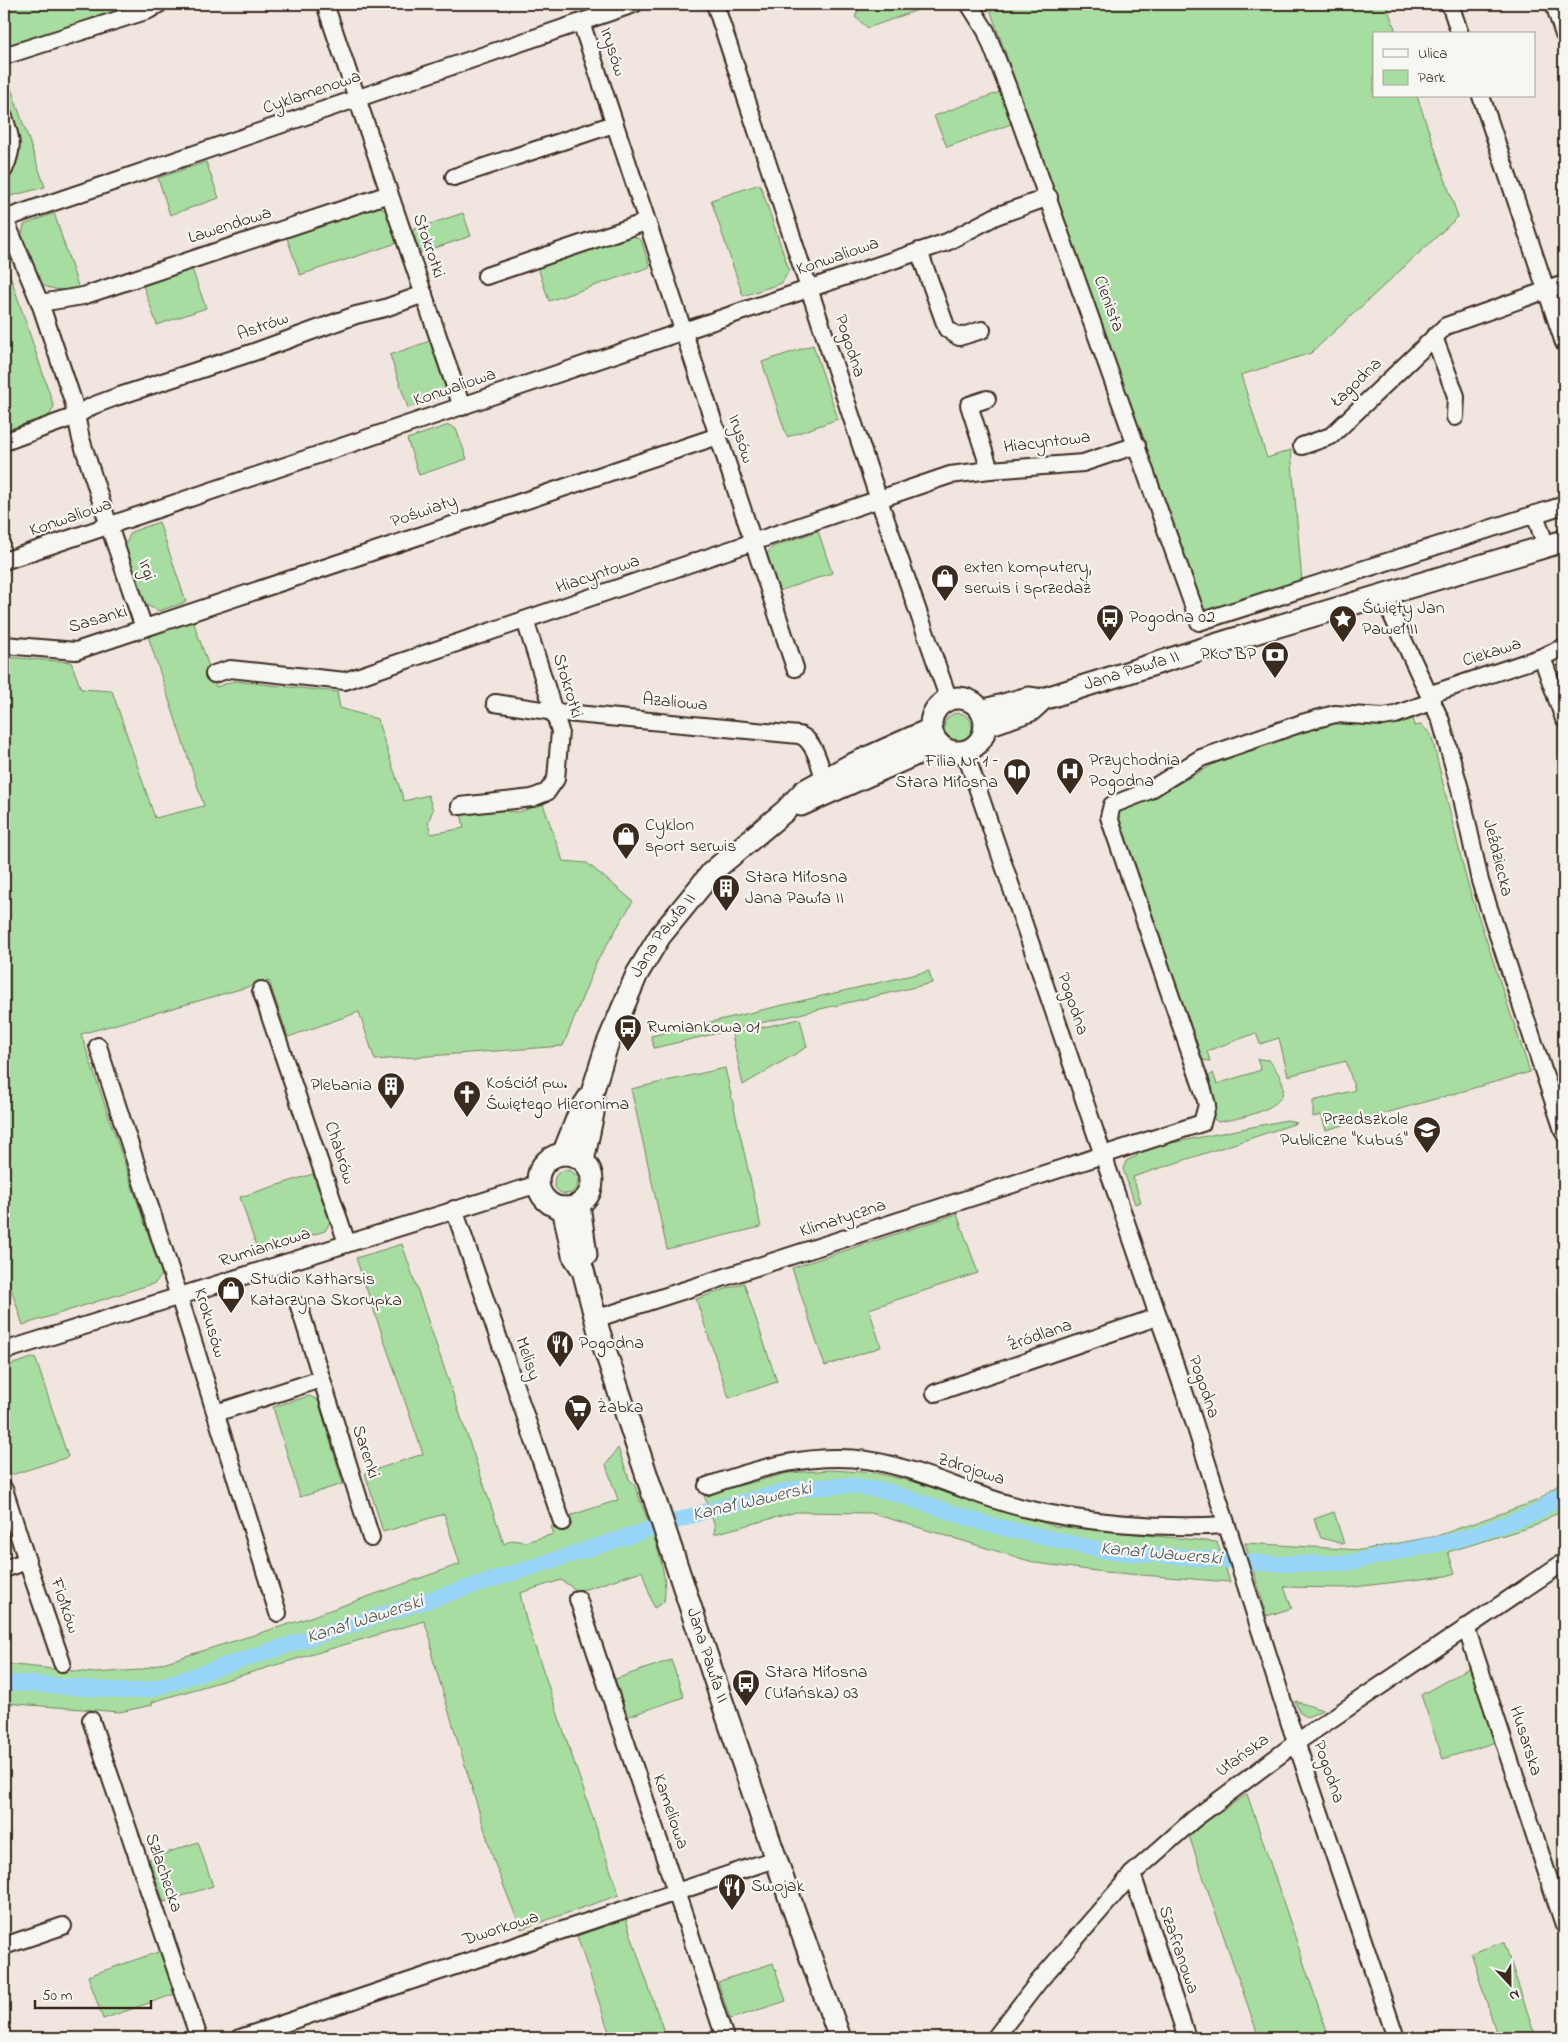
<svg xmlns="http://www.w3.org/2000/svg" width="1568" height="2042" font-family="'Indie Flower',sans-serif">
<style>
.green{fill:#a7dda0;stroke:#71845f}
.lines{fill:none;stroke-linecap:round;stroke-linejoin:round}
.canal{stroke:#98d5f9;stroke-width:16}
.minor-casing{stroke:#3b2a1e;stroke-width:20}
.tertiary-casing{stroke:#3b2a1e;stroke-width:25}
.minor{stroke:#f6f6f2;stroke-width:16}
.tertiary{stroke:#f6f6f2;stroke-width:21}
.labels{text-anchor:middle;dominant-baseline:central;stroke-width:4.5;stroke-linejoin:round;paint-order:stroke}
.street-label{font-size:18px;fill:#3b2a1e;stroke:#f6f6f2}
.poi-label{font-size:18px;fill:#3b2a1e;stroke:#f6f6f2;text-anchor:start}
.water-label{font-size:19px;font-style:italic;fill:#525555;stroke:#f6f6f2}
</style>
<rect width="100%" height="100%" fill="#f1e5e0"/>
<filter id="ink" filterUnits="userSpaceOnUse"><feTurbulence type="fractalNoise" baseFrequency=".02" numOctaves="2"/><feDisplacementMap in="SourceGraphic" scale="10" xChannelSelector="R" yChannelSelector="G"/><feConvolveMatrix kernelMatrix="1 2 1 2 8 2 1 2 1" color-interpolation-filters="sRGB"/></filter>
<g filter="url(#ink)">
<g class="green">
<path d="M 4,4 L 132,4 L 133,5 L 4,49 Z"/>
<path d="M 861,4 L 934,4 L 868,28 L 855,17 Z"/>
<path d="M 988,4 L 1386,4 L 1397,34 L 1374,34 L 1374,96 L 1417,96 L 1458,217 L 1311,353 L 1241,375 L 1267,458 L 1291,450 L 1302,582 L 1205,613 Z"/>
<path d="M 4,68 L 45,187 L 11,196 C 0,176 19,169 18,151 C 17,136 6,121 4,106 C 2,95 3,79 4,68 Z"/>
<path d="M 1000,92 L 1011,124 L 947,147 L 934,116 Z"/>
<path d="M 206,162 L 219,198 L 170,215 L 158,178 Z"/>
<path d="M 760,184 L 789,270 L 782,283 L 743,296 L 711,200 Z"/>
<path d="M 378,206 L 386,211 L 397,243 L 300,275 L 287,238 Z"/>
<path d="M 54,213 L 79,289 C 30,294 34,275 19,235 L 22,234 L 24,225 Z"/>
<path d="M 463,213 L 471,236 L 420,253 L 412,230 Z"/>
<path d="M 633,236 L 641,240 L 650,267 L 549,301 L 538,268 Z"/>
<path d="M 4,257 L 54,407 L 49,416 L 4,431 Z"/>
<path d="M 192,269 L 206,308 L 157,325 L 143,285 Z"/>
<path d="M 430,341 L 446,390 L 442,397 L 408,408 L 390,355 Z"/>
<path d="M 813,345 L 838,419 L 787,437 L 762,362 Z"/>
<path d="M 449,425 L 456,429 L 467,459 L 419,475 L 407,439 Z"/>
<path d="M 159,522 L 186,602 L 159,611 L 144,604 L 125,546 L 131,532 Z"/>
<path d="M 818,531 L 832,573 L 779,591 L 767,554 L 772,547 Z"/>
<path d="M 193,621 L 216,687 L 234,681 L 337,692 L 340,708 L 377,719 L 404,801 L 428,795 L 433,810 L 428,822 L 431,834 L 464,828 L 461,813 L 491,810 L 519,812 L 543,804 L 563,861 L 587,863 L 633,901 L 596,963 L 563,1046 L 375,1060 L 359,1012 L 288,1037 L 269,981 L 81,1034 L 162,1275 L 155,1283 L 23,1325 L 4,1267 L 4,657 L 71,662 L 81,689 L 112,691 L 155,818 L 204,806 L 148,636 Z"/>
<circle cx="958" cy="727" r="14"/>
<path d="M 1413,715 L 1414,726 L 1421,725 L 1431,734 L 1467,882 L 1530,1072 L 1326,1130 L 1321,1115 L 1313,1117 L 1313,1101 L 1355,1090 L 1346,1061 L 1288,1076 L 1279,1038 L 1260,1044 L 1256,1033 L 1207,1051 L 1210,1061 L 1201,1060 L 1118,821 L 1119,811 L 1124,805 L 1163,792 L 1225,758 L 1323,726 L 1336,723 L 1386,725 Z"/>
<path d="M 929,971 L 932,983 L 654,1048 L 651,1036 Z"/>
<path d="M 800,1019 L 807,1047 L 743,1085 L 732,1034 Z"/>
<path d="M 1257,1059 L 1269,1060 C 1274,1067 1281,1076 1283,1084 C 1290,1110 1236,1119 1218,1122 L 1214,1119 L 1204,1081 L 1213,1073 L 1217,1084 L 1261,1070 Z"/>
<path d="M 725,1068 L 761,1227 L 667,1249 L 631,1089 Z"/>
<path d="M 1287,1120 L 1297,1123 L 1133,1177 L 1141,1202 L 1135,1204 L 1134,1201 L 1123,1169 L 1126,1161 L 1137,1156 L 1136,1150 Z"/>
<circle cx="566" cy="1182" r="12"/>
<path d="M 313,1174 L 330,1222 L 325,1231 L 258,1252 L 240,1197 Z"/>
<path d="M 957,1214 L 978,1273 L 869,1309 L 881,1347 L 825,1366 L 792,1268 Z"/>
<path d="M 402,1244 L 504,1544 L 512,1540 L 525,1542 L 554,1534 L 551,1527 L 571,1521 L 569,1516 L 618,1500 L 606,1465 L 618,1448 L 629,1479 L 635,1486 C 646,1518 670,1568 664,1602 L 654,1608 L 642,1571 L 586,1589 L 576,1590 L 561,1580 L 520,1593 L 526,1620 L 619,1895 L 521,1929 L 495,1864 L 432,1656 L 431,1640 L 424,1621 L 152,1702 L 152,1705 L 120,1712 L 4,1703 L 4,1664 L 95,1673 L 140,1670 L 299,1621 L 460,1564 L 444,1514 L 383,1532 L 365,1473 L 423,1454 L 356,1258 Z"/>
<path d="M 744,1283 L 777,1382 L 729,1398 L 696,1299 Z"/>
<path d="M 35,1357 L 68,1457 L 11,1475 L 4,1452 L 4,1367 Z"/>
<path d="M 309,1396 L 318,1400 L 343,1484 L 300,1497 L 273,1407 Z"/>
<path d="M 832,1470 L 876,1473 L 915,1482 L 1054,1526 L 1217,1542 L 1230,1582 L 1104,1572 L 1036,1563 L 871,1513 L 796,1512 L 714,1534 L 715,1526 L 704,1495 L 788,1473 Z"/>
<path d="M 1564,1480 L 1564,1508 L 1537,1525 L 1448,1552 L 1455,1573 L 1446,1576 L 1346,1588 L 1284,1587 L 1292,1608 L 1267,1616 L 1245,1543 L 1361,1550 L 1437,1536 L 1539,1500 Z"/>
<path d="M 1334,1512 L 1344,1544 L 1321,1538 L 1314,1519 Z"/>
<path d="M 671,1660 L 684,1697 L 627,1717 L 615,1679 Z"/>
<path d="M 1474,1665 L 1499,1741 L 1443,1759 L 1421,1695 Z"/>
<path d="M 1295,1701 L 1323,1710 L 1307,1717 L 1300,1713 Z"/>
<path d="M 1247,1794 L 1329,2038 L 1259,2038 L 1189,1836 L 1206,1822 Z"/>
<path d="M 198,1842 L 213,1886 L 164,1902 L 149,1859 Z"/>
<path d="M 626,1919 L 629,1929 L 666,2038 L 611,2038 L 577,1936 Z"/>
<path d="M 1504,1942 L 1536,2038 L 1498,2038 L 1471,1953 Z"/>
<path d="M 161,1951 L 175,1994 L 103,2019 L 88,1976 Z"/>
<path d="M 773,1963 L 786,2001 L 730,2019 L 718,1982 Z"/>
</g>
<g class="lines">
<path class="canal" d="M 4,1682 L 124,1691 L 148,1690 L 713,1509 L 794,1489 L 848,1485 L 890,1492 L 986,1524 L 1105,1551 L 1275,1564 L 1347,1563 L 1461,1539 L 1536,1513 L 1564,1492"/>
<g class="minor-casing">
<g id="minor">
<path d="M 325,4 L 462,407"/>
<path d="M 715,4 L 879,500 L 949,700"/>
<path d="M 969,4 L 986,31 L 1010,93 L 1199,622 L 1564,505"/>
<path d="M 1450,4 L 1460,34"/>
<path d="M 1554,4 L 1564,35"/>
<path d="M 581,22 L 795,668"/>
<path d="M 4,56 L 149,10 L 159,4"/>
<path d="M 1481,96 L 1564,343"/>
<path d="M 4,117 C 12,141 14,146 4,170"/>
<path d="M 454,177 L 614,124"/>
<path d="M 4,217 L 40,303 L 73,401 L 81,439 L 109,526 L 144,628"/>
<path d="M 4,219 L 634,4"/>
<path d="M 919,251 L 947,329 L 959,337 L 982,330"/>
<path d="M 486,276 L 646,222"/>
<path d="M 40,303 L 83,296 L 389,194"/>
<path d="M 1434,337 L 1456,396 L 1455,417"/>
<path d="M 987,399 L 969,405 L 990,470"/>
<path d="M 4,442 L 76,416 L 92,406 L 116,397 L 254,352 L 356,315 L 385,308 L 424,294"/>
<path d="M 1302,446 L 1331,436 L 1446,326 L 1564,284"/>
<path d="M 1535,514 L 1546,547"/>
<path d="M 4,561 L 947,242 L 996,216 L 1049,197"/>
<path d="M 1387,595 L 1390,611 L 1441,721 L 1460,789 L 1480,881 L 1564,1133"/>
<path d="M 4,645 L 76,651 L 718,436"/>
<path d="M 1542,657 L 1564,719"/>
<path d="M 214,674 L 230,669 L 345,681 L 950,475 L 990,470 L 1083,463 L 1137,445"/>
<path d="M 1431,694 L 1542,657 L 1564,647"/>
<path d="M 495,703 L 555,712 L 799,735 C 814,739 820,765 824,779"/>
<path d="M 965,752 L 1188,1403 L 1290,1724 L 1396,2038"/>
<path d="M 460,806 L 532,798 L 547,792 L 556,779 L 560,731 L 525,620"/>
<path d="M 261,990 L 347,1243"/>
<path d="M 98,1046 L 183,1309 L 278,1613"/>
<path d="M 454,1209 L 562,1522"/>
<path d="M 299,1306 L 371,1538"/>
<path d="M 595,1319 L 1202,1123 L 1207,1105 L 1203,1090 L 1109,817 L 1112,805 L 1148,791 L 1201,758 L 1302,723 L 1335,714 L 1383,717 L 1395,715 L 1433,701"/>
<path d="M 4,1351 L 538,1184"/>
<path d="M 935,1393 L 1157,1317"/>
<path d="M 216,1413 L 321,1379"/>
<path d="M 707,1486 C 758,1468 812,1452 867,1460 C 920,1468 970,1495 1023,1508 C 1084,1523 1163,1529 1226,1525"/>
<path d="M 4,1489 L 27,1561 L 4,1569"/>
<path d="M 27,1561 L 62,1663"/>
<path d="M 578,1599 L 725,2038"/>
<path d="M 1466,1627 L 1564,1925"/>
<path d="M 91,1720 L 199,2038"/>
<path d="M 1132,1874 L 1187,2038"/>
<path d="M 4,1946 L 63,1926"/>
<path d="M 240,2038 L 775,1859"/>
<path d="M 995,2038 L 1039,1981 L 1132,1874 L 1194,1819 L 1297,1742 L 1564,1562"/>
</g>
</g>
<g class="tertiary-casing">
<g id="tertiary">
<circle cx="958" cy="725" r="27"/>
<path d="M 981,711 L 1028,698 L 1036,699"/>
<path id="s1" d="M 985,726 L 1031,710 L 1043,699 L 1231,640 L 1564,541"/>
<path d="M 801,805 L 939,744"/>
<path id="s2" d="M 563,1154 L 580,1111 L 592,1093 L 607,1045 L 637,974 L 660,936 L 713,871 L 785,811 L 804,791 L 849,766 L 931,729"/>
<circle cx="565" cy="1181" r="27"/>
<path d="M 583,1161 L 593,1113 L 593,1100"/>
<path d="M 579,1205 L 586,1255"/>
<path id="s3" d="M 563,1208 L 573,1255 L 583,1270 L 599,1332 C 678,1568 754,1805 840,2038"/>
</g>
</g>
<use href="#minor" class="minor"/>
<use href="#tertiary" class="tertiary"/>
</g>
</g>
<defs>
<g id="shop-pin" transform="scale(1.4375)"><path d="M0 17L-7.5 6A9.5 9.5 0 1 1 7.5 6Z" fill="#3b2a1e" stroke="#f6f6f2"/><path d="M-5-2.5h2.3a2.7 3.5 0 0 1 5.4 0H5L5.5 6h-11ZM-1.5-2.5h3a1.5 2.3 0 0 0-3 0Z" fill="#fff"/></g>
<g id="bus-pin" transform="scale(1.4375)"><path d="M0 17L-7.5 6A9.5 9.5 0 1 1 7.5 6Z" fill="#3b2a1e" stroke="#f6f6f2"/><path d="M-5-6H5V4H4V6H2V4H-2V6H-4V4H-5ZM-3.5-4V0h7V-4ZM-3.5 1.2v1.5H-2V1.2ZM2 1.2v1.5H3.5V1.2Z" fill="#fff"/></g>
<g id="sight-pin" transform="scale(1.4375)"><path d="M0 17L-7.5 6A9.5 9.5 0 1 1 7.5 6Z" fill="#3b2a1e" stroke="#f6f6f2"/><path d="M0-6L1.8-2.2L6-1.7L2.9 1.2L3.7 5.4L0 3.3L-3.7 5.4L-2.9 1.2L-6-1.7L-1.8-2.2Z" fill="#fff"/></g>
<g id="bank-pin" transform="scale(1.4375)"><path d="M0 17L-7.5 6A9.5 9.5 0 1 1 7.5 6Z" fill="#3b2a1e" stroke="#f6f6f2"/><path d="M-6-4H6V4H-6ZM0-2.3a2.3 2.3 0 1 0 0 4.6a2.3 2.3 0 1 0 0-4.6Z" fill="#fff"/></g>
<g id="hospital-pin" transform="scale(1.4375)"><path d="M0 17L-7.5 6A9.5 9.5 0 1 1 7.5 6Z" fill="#3b2a1e" stroke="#f6f6f2"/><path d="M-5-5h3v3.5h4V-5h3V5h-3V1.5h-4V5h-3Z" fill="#fff"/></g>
<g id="library-pin" transform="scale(1.4375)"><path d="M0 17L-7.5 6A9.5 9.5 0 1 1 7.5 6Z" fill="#3b2a1e" stroke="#f6f6f2"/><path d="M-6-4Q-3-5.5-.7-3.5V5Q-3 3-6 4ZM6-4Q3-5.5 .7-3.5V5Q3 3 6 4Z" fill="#fff"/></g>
<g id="building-pin" transform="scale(1.4375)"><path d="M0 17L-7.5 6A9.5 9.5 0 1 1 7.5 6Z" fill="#3b2a1e" stroke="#f6f6f2"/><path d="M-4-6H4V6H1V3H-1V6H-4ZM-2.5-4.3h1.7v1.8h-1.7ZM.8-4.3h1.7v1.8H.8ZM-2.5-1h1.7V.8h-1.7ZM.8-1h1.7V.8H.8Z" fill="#fff"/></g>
<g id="church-pin" transform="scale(1.4375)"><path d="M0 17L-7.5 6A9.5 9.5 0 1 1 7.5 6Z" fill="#3b2a1e" stroke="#f6f6f2"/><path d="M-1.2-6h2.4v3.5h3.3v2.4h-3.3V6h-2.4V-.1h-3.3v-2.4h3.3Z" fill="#fff"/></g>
<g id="school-pin" transform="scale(1.4375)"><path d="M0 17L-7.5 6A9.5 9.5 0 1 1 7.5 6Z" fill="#3b2a1e" stroke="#f6f6f2"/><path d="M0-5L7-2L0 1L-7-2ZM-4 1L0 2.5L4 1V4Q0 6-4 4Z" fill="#fff"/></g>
<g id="restaurant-pin" transform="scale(1.4375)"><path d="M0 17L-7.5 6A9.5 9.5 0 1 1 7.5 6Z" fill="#3b2a1e" stroke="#f6f6f2"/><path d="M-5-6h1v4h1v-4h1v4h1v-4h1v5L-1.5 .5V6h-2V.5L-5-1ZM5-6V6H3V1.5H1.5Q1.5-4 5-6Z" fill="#fff"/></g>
<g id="supermarket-pin" transform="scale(1.4375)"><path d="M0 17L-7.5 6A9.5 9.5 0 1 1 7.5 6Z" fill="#3b2a1e" stroke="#f6f6f2"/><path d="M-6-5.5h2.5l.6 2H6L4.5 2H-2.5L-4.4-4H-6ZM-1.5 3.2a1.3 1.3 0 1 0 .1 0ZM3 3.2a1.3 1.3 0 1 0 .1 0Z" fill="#fff"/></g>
</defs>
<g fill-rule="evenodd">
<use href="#shop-pin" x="945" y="578"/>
<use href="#bus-pin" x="1110" y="618"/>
<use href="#sight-pin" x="1343" y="619"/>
<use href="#bank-pin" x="1275" y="655"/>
<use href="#hospital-pin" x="1070" y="771"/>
<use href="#library-pin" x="1017" y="772"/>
<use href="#shop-pin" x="626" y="836"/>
<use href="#building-pin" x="726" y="888"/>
<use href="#bus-pin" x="628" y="1028"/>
<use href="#building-pin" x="391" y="1086"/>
<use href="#church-pin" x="467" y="1094"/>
<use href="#school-pin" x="1427" y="1130"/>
<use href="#shop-pin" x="231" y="1290"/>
<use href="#restaurant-pin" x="560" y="1344"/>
<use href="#supermarket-pin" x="578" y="1408"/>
<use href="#bus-pin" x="746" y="1683"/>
<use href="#restaurant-pin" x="732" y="1887"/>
</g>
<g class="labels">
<g class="street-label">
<text transform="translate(612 52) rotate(72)">Irysów</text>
<text transform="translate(312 93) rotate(-19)">Cyklamenowa</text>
<text transform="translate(230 226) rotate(-18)">Lawendowa</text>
<text transform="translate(428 246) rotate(71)">Stokrotki</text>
<text transform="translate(838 257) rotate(-19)">Konwaliowa</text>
<text transform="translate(1108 304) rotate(70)">Cienista</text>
<text transform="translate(263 327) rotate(-20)">Astrów</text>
<text transform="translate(849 346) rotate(72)">Pogodna</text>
<text transform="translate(1357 383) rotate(-44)">Łagodna</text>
<text transform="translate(455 388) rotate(-19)">Konwaliowa</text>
<text transform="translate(740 439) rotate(72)">Irysów</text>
<text transform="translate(1047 443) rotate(-7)">Hiacyntowa</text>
<text transform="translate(424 512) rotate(-19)">Poświaty</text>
<text transform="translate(71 518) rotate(-19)">Konwaliowa</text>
<text transform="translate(146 570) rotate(71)">Irgi</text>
<text transform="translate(598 575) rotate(-19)">Hiacyntowa</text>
<text transform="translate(98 620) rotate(-16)">Sasanki</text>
<text transform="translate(1492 653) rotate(-18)">Ciekawa</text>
<text stroke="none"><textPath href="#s1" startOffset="158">Jana Pawła II</textPath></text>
<text transform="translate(567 686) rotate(73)">Stokrotki</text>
<text transform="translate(675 703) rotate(5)">Azaliowa</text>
<text transform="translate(1497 858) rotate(76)">Jeździecka</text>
<text stroke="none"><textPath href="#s2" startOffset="242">Jana Pawła II</textPath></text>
<text transform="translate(1072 1004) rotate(71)">Pogodna</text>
<text transform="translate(339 1153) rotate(72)">Chabrów</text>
<text transform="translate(843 1219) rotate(-18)">Klimatyczna</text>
<text transform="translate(265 1248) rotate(-18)">Rumiankowa</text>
<text transform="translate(209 1323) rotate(73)">Krokusów</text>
<text transform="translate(1040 1336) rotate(-19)">Źródlana</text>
<text transform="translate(527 1359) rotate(71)">Melisy</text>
<text transform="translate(1203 1387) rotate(71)">Pogodna</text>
<text transform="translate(365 1452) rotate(72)">Sarenki</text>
<text transform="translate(971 1470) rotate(18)">Zdrojowa</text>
<text transform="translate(64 1606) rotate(71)">Fiołków</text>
<text stroke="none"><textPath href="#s3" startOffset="471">Jana Pawła II</textPath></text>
<text transform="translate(1525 1741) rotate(72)">Husarska</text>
<text transform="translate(1243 1756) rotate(-36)">Ułańska</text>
<text transform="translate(1328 1772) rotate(71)">Pogodna</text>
<text transform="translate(670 1812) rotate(71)">Kameliowa</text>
<text transform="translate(163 1873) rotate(71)">Szlachecka</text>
<text transform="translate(501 1929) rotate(-18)">Dworkowa</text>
<text transform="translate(1178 1950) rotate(71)">Szafranowa</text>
</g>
<g class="poi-label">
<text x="964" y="568">exten komputery,<tspan x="964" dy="21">serwis i sprzedaż</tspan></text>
<text x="1362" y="609">Święty Jan<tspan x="1362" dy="21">Paweł II</tspan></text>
<text x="1129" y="618">Pogodna 02</text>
<text x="1256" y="655" text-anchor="end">PKO BP</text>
<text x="1089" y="761">Przychodnia<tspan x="1089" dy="21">Pogodna</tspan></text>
<text x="998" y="762" text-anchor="end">Filia Nr 1 –<tspan x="998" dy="21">Stara Miłosna</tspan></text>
<text x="645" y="826">Cyklon<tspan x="645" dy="21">sport serwis</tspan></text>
<text x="745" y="878">Stara Miłosna<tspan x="745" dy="21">Jana Pawła II</tspan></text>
<text x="647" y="1028">Rumiankowa 01</text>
<text x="486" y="1084">Kościół pw.<tspan x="486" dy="21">Świętego Hieronima</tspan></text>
<text x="372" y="1086" text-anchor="end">Plebania</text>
<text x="1408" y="1120" text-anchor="end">Przedszkole<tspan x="1408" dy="21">Publiczne "Kubuś"</tspan></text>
<text x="250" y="1280">Studio Katharsis<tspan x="250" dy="21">Katarzyna Skorupka</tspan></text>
<text x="579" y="1344">Pogodna</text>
<text x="597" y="1408">Żabka</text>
<text x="765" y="1673">Stara Miłosna<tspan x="765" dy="21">(Ułańska) 03</tspan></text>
<text x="751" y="1887">Swojak</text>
</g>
<g class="water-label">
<text transform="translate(752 1502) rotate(-13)">Kanał Wawerski</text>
<text transform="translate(1161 1554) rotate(5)">Kanał Wawerski</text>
<text transform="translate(365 1620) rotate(-18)">Kanał Wawerski</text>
</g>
</g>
<rect width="1568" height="2042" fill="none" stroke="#f6f6f2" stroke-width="20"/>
<rect x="10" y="10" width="1548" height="2022" fill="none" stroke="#3b2a1e" stroke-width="2" filter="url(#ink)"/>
<rect x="1373" y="32" width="162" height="65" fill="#f6f6f2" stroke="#aba49d"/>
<rect x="1383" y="49" width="25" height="8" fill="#f6f6f2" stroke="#aba49d"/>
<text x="1418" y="58" font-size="15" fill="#3b2a1e">Ulica</text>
<rect x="1383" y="70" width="25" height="15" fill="#a7dda0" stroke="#aba49d"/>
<text x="1418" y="82" font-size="15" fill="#3b2a1e">Park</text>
<g transform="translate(1510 1984) rotate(158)" stroke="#f6f6f2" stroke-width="4" paint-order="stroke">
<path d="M0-4L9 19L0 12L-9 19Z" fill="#3b2a1e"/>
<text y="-8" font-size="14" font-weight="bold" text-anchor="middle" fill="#3b2a1e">N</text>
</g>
<path d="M35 2000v8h116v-8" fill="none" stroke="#3b2a1e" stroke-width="2.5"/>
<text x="42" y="2000" font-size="15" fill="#3b2a1e" stroke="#f6f6f2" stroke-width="4" paint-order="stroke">50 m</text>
</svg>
